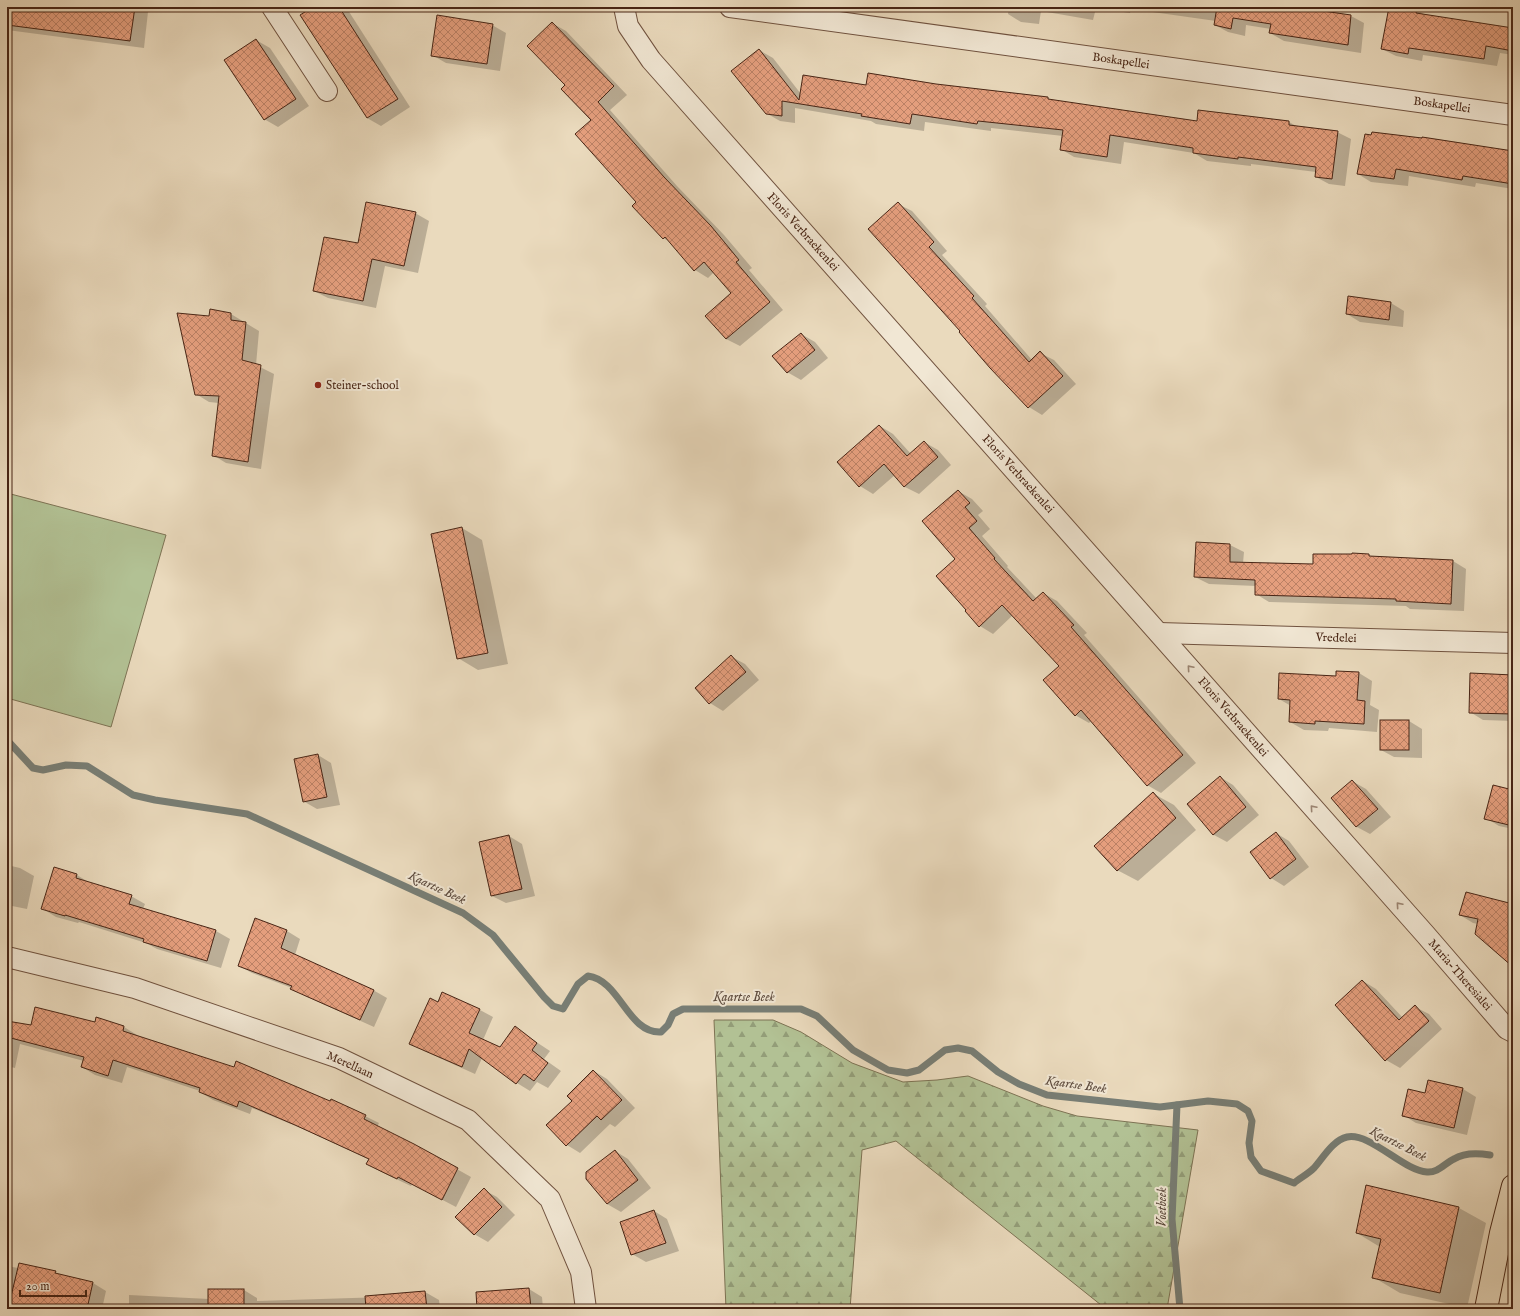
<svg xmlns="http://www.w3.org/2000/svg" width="1520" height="1316" font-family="'IM FELL English',serif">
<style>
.grass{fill:#b2c194;stroke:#7d7354}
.forest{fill:url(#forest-firs);stroke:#7d7354}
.shadow{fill:#0003}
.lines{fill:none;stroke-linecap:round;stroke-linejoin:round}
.stream{stroke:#787e75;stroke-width:7}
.building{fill:url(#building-cross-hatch);stroke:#482515}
.minor-casing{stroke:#70523f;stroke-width:22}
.primary-casing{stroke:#482515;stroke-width:24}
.minor{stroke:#f1e7d4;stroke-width:20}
.primary{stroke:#eadabd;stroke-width:22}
.oneway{stroke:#9c8674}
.poi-dot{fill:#8f2418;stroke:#f1e7d4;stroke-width:1.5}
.labels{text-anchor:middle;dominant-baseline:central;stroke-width:4;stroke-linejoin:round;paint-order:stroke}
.street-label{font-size:12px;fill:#482515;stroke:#f1e7d4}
.poi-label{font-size:12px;fill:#482515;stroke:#f1e7d4;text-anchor:start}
.water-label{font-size:13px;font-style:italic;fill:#5c4a3d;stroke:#f1e7d4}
</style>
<defs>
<pattern id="forest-firs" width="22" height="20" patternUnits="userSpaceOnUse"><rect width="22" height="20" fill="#b2c194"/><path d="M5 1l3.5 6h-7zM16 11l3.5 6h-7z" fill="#939d78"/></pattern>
<pattern id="building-cross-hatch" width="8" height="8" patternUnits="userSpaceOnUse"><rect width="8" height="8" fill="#e49e7d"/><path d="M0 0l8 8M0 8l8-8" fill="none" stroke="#bb8165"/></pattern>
</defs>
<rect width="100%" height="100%" fill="#eadabd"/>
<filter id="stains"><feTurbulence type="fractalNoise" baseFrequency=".005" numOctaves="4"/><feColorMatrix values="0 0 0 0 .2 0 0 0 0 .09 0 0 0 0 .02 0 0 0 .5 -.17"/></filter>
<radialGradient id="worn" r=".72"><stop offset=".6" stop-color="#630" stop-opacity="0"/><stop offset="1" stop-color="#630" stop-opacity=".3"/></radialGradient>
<path class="grass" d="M 7,493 L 166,535 L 111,727 L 7,698 Z"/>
<path class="forest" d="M 714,1020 L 773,1020 L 801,1032 L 852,1063 L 903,1082 L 937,1080 L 968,1076 L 1043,1106 L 1077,1116 L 1198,1130 L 1167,1309 L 1106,1309 L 896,1141 L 862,1150 L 850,1309 L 726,1309 Z"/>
<g class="shadow">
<path d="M 7,7 L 139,7 L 148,12 L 144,48 L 7,30 Z"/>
<path d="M 315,7 L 346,7 L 410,107 L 381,126 L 367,118 Z"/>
<path d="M 1009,7 L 1300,7 L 1307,10 L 1351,16 L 1364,23 L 1361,53 L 1284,41 L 1270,33 L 1271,29 L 1246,25 L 1245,36 L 1228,32 L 1215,25 L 1216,21 L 1131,9 L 1130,13 L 1096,8 L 1093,20 L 1041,11 L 1039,24 L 1021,22 L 1008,14 Z"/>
<path d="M 1390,7 L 1400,7 L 1417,10 L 1427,16 L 1508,29 L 1511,17 L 1513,18 L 1513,55 L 1500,53 L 1497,66 L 1423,55 L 1422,61 L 1396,56 L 1382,49 Z"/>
<path d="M 552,23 L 566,31 L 627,95 L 610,110 L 677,186 L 724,235 L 752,268 L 749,270 L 783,310 L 740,346 L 726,339 L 707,316 L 733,293 L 714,272 L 708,278 L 695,270 L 671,242 L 663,238 L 637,202 L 592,120 L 566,85 Z"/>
<path d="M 492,25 L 506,33 L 500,71 L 446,63 L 432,55 Z"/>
<path d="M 256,40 L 270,48 L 309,106 L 278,127 L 264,119 Z"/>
<path d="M 759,50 L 773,58 L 801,94 L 867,86 L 936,85 L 1048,98 L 1053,101 L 1198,122 L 1289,122 L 1298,127 L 1337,132 L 1351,139 L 1345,186 L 1329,184 L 1316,177 L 1316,172 L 1251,164 L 1251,166 L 1207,161 L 1194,153 L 1124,142 L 1121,164 L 1074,157 L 1061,149 L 1063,136 L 991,128 L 991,131 L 925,122 L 924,131 L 876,124 L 871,121 L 795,108 L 795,123 L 780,121 L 766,113 Z"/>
<path d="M 1513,153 L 1513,189 L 1476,183 L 1475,187 L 1409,176 L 1408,186 L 1371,182 L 1358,174 Z"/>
<path d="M 898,204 L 912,211 L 947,251 L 942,255 L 987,304 L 985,306 L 1032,360 L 1040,353 L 1054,360 L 1076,384 L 1042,415 L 1029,407 L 962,331 Z"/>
<path d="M 415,213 L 429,221 L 418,273 L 385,266 L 376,308 L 328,298 L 314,291 L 358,245 Z"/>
<path d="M 1349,297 L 1391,303 L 1404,311 L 1403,327 L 1360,322 L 1347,314 Z"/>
<path d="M 231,314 L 259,331 L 256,365 L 274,374 L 261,469 L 226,463 L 213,455 L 219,403 L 209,402 L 196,394 L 210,317 Z"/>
<path d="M 801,334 L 815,342 L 828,358 L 801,380 L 787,372 Z"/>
<path d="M 880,426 L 893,434 L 911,454 L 924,442 L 938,450 L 951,465 L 919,494 L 905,487 L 895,475 L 873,494 L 860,486 Z"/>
<path d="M 958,491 L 972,499 L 983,511 L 978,515 L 990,529 L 982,536 L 1008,566 L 1007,567 L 1037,599 L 1043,593 L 1057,601 L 1087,633 L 1084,635 L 1196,763 L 1161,793 L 1147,785 L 1092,720 L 1089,723 L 1075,715 L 1060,666 L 1013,615 L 993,634 L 980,626 L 956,559 Z"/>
<path d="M 462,528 L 482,540 L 508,664 L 478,670 L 458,658 Z"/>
<path d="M 1197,543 L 1230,545 L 1244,552 L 1243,563 L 1314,565 L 1369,555 L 1374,558 L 1453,561 L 1466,569 L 1464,611 L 1410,609 L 1406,606 L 1269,602 L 1256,594 L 1256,586 L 1209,584 L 1195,577 Z"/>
<path d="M 732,657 L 745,664 L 759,680 L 723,711 L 710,703 L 696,688 Z"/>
<path d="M 1359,673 L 1372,681 L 1370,705 L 1379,710 L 1377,732 L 1329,728 L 1328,731 L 1304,730 L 1290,722 L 1291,706 L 1279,699 L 1337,677 Z"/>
<path d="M 1513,676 L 1513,721 L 1483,720 L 1470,712 Z"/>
<path d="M 1409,721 L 1422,729 L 1422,758 L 1394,757 L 1381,750 Z"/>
<path d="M 318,755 L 331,763 L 340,805 L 317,809 L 303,801 Z"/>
<path d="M 1220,777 L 1233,785 L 1259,815 L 1227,842 L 1214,835 L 1188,804 Z"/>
<path d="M 1352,781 L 1366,789 L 1391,817 L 1370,834 L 1357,827 L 1332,799 Z"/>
<path d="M 1513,791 L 1513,829 L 1499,826 L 1486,818 Z"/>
<path d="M 1154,794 L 1174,805 L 1196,830 L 1138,881 L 1117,870 Z"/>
<path d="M 1276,833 L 1289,841 L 1309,867 L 1284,886 L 1271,878 Z"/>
<path d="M 509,836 L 522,844 L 535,896 L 506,903 L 492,896 Z"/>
<path d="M 7,865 L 20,868 L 34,876 L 27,909 L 7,905 Z"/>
<path d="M 55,868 L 77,875 L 90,883 L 131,896 L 145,904 L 143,909 L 216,931 L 230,939 L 221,968 L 157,949 L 146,943 L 79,922 L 78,923 L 56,917 L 43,909 Z"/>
<path d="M 1513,905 L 1513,963 L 1478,924 L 1473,923 L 1460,915 Z"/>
<path d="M 256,920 L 287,931 L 300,939 L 295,955 L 373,990 L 387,998 L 374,1027 L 305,996 L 292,988 L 252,973 L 239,966 Z"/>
<path d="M 1363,981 L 1376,989 L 1403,1018 L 1415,1007 L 1429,1014 L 1442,1029 L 1400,1068 L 1386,1060 Z"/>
<path d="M 438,1004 L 480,1010 L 493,1017 L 483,1040 L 500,1048 L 515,1028 L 550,1051 L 544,1059 L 561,1071 L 548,1088 L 537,1082 L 530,1091 L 517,1083 L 482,1058 L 475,1074 L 424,1051 L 411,1043 Z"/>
<path d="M 7,1022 L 32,1026 L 95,1024 L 124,1027 L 137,1035 L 137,1036 L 365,1116 L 379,1123 L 377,1127 L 414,1145 L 471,1177 L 456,1207 L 412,1184 L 411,1186 L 381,1172 L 368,1164 L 370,1160 L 310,1132 L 252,1108 L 250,1114 L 213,1100 L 200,1092 L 200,1091 L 127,1067 L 122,1083 L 95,1075 L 82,1067 L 84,1061 L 20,1044 L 15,1068 L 7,1066 Z"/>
<path d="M 594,1071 L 607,1079 L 635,1108 L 615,1127 L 610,1124 L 580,1153 L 567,1145 L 573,1101 Z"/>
<path d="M 1429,1081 L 1463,1089 L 1476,1097 L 1467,1135 L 1416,1123 L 1403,1115 L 1426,1094 Z"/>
<path d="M 615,1151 L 628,1159 L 651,1188 L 621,1212 L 607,1204 Z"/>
<path d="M 1367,1187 L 1459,1208 L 1486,1223 L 1467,1308 L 1400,1293 L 1373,1277 L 1380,1247 L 1357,1233 Z"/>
<path d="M 484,1190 L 497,1197 L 515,1215 L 488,1242 L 474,1234 Z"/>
<path d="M 654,1211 L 667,1219 L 679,1251 L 646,1262 L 632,1254 Z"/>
<path d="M 7,1266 L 18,1268 L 55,1272 L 61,1276 L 93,1283 L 106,1291 L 102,1309 L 7,1309 Z"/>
<path d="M 529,1289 L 542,1297 L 543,1309 L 478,1309 Z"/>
<path d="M 244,1290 L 257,1298 L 257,1301 L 384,1297 L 384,1295 L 425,1292 L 439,1300 L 440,1309 L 129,1309 L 129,1295 L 209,1299 Z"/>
<path d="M 630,1306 L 675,1308 L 677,1309 L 630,1309 Z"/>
</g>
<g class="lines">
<g class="stream">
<path d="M 7,740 L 33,768 L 43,770 L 66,765 L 87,766 L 133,795 L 155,800 L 247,814 L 463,913 L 493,935 L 544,997 L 553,1006 L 563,1009 L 578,984 L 588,976 C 620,980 628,1034 661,1032 L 668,1025 L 673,1014 L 683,1009 L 801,1009 L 817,1016 L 853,1050 L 888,1070 L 907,1073 L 919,1070 L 945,1050 L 958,1048 L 972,1051 L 998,1072 L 1019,1084 L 1047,1095 L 1160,1107 L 1208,1101 L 1237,1104 L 1248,1111 L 1252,1121 L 1249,1143 L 1251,1157 L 1261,1171 L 1294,1183 C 1300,1178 1308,1174 1314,1168 C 1323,1158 1333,1140 1347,1137 C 1370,1132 1404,1171 1427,1172 C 1438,1173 1445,1163 1454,1159 C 1465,1152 1478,1153 1490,1155"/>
<path d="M 1177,1105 L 1172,1219 L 1180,1309"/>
</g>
</g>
<g class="building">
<path d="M 7,7 L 135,7 L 130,41 L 7,25 Z"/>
<path d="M 313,7 L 339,7 L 398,99 L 367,118 L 300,15 Z"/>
<path d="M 1217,7 L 1303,7 L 1302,8 L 1351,15 L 1348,45 L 1269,33 L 1271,24 L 1233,18 L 1231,29 L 1214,25 Z"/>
<path d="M 1389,7 L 1405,7 L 1417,9 L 1416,13 L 1513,28 L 1513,51 L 1486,46 L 1484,59 L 1409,48 L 1408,54 L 1381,49 Z"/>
<path d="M 437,15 L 493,24 L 487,64 L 431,56 Z"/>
<path d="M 552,22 L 614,86 L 598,102 L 664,177 L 711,226 L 739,260 L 736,262 L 770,302 L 726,339 L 705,316 L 731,293 L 704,262 L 694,271 L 665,237 L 663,239 L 632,206 L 636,202 L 575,134 L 591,120 L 561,89 L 565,85 L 527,46 Z"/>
<path d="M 256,39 L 296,99 L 264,120 L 224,60 Z"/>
<path d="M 759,49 L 799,100 L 803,75 L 866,85 L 868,73 L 936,84 L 1048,97 L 1048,99 L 1197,121 L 1198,110 L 1289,121 L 1289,125 L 1338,131 L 1332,179 L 1315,177 L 1316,167 L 1238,157 L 1238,159 L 1193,153 L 1193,148 L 1110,135 L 1107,157 L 1060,150 L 1063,130 L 978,121 L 977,124 L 912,114 L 910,124 L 861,116 L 862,114 L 782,101 L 782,116 L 766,114 L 731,71 Z"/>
<path d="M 1372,132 L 1422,138 L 1422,137 L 1513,151 L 1513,184 L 1463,176 L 1462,180 L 1396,169 L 1394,179 L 1357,174 L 1365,134 L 1371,135 Z"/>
<path d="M 366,202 L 416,212 L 404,266 L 372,259 L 363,301 L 313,291 L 324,237 L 358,243 Z"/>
<path d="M 898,202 L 934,242 L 929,247 L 974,296 L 972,298 L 1029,362 L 1040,351 L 1063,376 L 1028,408 L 990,368 L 959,332 L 960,331 L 868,229 Z"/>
<path d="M 1348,296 L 1391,302 L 1389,320 L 1346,314 Z"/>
<path d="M 210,309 L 231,313 L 231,320 L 246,322 L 242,360 L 261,365 L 248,462 L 212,456 L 219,396 L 195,395 L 177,313 L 209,316 Z"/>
<path d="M 801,333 L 815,350 L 787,373 L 772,356 Z"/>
<path d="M 879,425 L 907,456 L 924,441 L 938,457 L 904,487 L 884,464 L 859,487 L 837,462 Z"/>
<path d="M 958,490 L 970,503 L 965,507 L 977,521 L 969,528 L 995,558 L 994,559 L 1033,601 L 1043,592 L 1074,625 L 1071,627 L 1183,755 L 1147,786 L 1081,710 L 1075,716 L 1043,680 L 1059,666 L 1002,605 L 979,627 L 965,611 L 966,610 L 936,576 L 955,559 L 922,521 Z"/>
<path d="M 462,527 L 488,653 L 457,659 L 431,534 Z"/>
<path d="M 1196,542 L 1230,544 L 1230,562 L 1313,564 L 1313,554 L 1352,554 L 1352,553 L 1369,554 L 1369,556 L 1453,560 L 1451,604 L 1396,601 L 1396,599 L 1255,595 L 1255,580 L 1194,577 Z"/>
<path d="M 731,655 L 746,672 L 709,704 L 695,688 Z"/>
<path d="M 1336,671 L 1359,672 L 1357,700 L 1365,701 L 1364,724 L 1315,721 L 1315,724 L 1289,722 L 1290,700 L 1278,699 L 1279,673 L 1336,676 Z"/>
<path d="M 1470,673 L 1513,675 L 1513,714 L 1469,713 Z"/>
<rect x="1380" y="720" width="29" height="30"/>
<path d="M 318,754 L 327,797 L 303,802 L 294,759 Z"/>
<path d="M 1220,776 L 1246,807 L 1213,835 L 1187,804 Z"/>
<path d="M 1352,780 L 1378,809 L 1356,827 L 1331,798 Z"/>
<path d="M 1493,785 L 1513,790 L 1513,826 L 1484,819 Z"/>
<path d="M 1153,792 L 1176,818 L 1117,871 L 1094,846 Z"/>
<path d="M 1276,832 L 1296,859 L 1270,879 L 1250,852 Z"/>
<path d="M 509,835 L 522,889 L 491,896 L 479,842 Z"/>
<path d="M 54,867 L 77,874 L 76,878 L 132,895 L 129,904 L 216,930 L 207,961 L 143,942 L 144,939 L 65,915 L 65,916 L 41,909 Z"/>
<path d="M 1466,892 L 1513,904 L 1513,967 L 1475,934 L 1478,919 L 1459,915 Z"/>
<path d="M 255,918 L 287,930 L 281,948 L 374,990 L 360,1020 L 290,989 L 292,986 L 238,966 Z"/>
<path d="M 1362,980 L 1399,1020 L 1415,1005 L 1429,1021 L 1385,1061 L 1335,1005 Z"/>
<path d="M 442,992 L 480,1009 L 469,1033 L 500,1047 L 515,1026 L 537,1043 L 532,1050 L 548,1063 L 534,1081 L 524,1074 L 516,1084 L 469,1049 L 462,1067 L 409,1044 L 430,998 L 438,1002 Z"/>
<path d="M 35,1007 L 95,1022 L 96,1017 L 124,1026 L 123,1031 L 234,1067 L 236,1061 L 330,1101 L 331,1099 L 366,1115 L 364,1119 L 414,1144 L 458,1168 L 442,1200 L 398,1177 L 397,1179 L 366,1164 L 369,1159 L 295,1125 L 239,1101 L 237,1107 L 199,1092 L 200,1088 L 113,1060 L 108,1076 L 81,1067 L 84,1057 L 7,1037 L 7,1021 L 31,1025 Z"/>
<path d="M 593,1070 L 622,1100 L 601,1120 L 597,1116 L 566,1146 L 546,1125 L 572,1101 L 567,1096 Z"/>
<path d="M 1428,1080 L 1463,1088 L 1454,1128 L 1402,1116 L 1408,1089 L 1425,1093 Z"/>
<path d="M 615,1150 L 638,1180 L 607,1204 L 586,1179 L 586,1172 Z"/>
<path d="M 1366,1185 L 1459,1207 L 1440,1293 L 1372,1278 L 1381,1239 L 1356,1233 Z"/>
<path d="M 484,1188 L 502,1207 L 474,1235 L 455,1217 Z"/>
<path d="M 654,1210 L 666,1243 L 631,1255 L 620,1222 Z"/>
<path d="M 19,1263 L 56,1271 L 55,1273 L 93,1282 L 87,1309 L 66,1309 L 48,1305 L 47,1309 L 8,1309 Z"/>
<path d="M 529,1288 L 531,1309 L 477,1309 L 476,1292 Z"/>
<rect x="208" y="1289" width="36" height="20"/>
<path d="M 425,1291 L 427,1309 L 366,1309 L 365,1296 Z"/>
</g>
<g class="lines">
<g class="minor-casing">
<g id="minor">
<path d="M 272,7 L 327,91"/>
<path d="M 624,7 L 628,26 L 651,60 L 1425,934 L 1507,1029 L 1513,1032"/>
<path d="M 730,7 L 1513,115"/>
<path d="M 1159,633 L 1513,643"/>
<path d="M 7,957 L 135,988 L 339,1058 L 468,1120 L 550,1199 L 581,1272 L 586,1309"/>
</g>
</g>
<g class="primary-casing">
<path id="primary" d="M 1486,1309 L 1501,1233 L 1513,1186"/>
</g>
<use href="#minor" class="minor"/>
<use href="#primary" class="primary"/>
</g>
<defs><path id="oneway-chevron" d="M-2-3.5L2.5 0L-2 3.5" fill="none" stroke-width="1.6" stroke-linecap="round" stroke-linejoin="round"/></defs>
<g class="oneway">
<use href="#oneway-chevron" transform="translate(1190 668) rotate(-131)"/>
<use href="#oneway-chevron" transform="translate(1313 808) rotate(-131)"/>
<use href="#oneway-chevron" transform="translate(1399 905) rotate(-131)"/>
</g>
<circle class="poi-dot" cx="318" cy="385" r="4"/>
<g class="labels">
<g class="street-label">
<text transform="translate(1121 61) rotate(8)">Boskapellei</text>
<text transform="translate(1442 105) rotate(8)">Boskapellei</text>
<text transform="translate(803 232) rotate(48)">Floris Verbraekenlei</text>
<text transform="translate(1018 474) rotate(48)">Floris Verbraekenlei</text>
<text transform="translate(1336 638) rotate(2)">Vredelei</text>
<text transform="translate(1233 717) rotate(49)">Floris Verbraekenlei</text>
<text transform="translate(1460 975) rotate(49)">Maria-Theresialei</text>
<text transform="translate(350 1065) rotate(24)">Merellaan</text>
</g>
<g class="poi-label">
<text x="326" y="385">Steiner-school</text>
</g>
<g class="water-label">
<text transform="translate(437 888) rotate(25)">Kaartse Beek</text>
<text x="744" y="997">Kaartse Beek</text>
<text transform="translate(1076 1085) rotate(8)">Kaartse Beek</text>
<text transform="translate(1398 1144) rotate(27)">Kaartse Beek</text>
<text transform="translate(1162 1207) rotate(-90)">Voetbeek</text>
</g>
</g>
<rect width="1520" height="1316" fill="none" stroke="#eadabd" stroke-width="24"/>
<rect x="8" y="8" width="1504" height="1300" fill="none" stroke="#482515" stroke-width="2"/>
<rect x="12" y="12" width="1496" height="1292" fill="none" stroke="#482515"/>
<path d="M20 1290v6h66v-6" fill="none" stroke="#482515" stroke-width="2"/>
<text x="26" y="1290" font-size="12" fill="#482515" stroke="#f1e7d4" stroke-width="3" paint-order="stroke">20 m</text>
<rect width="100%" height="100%" filter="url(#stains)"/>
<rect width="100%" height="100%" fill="url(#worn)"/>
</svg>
